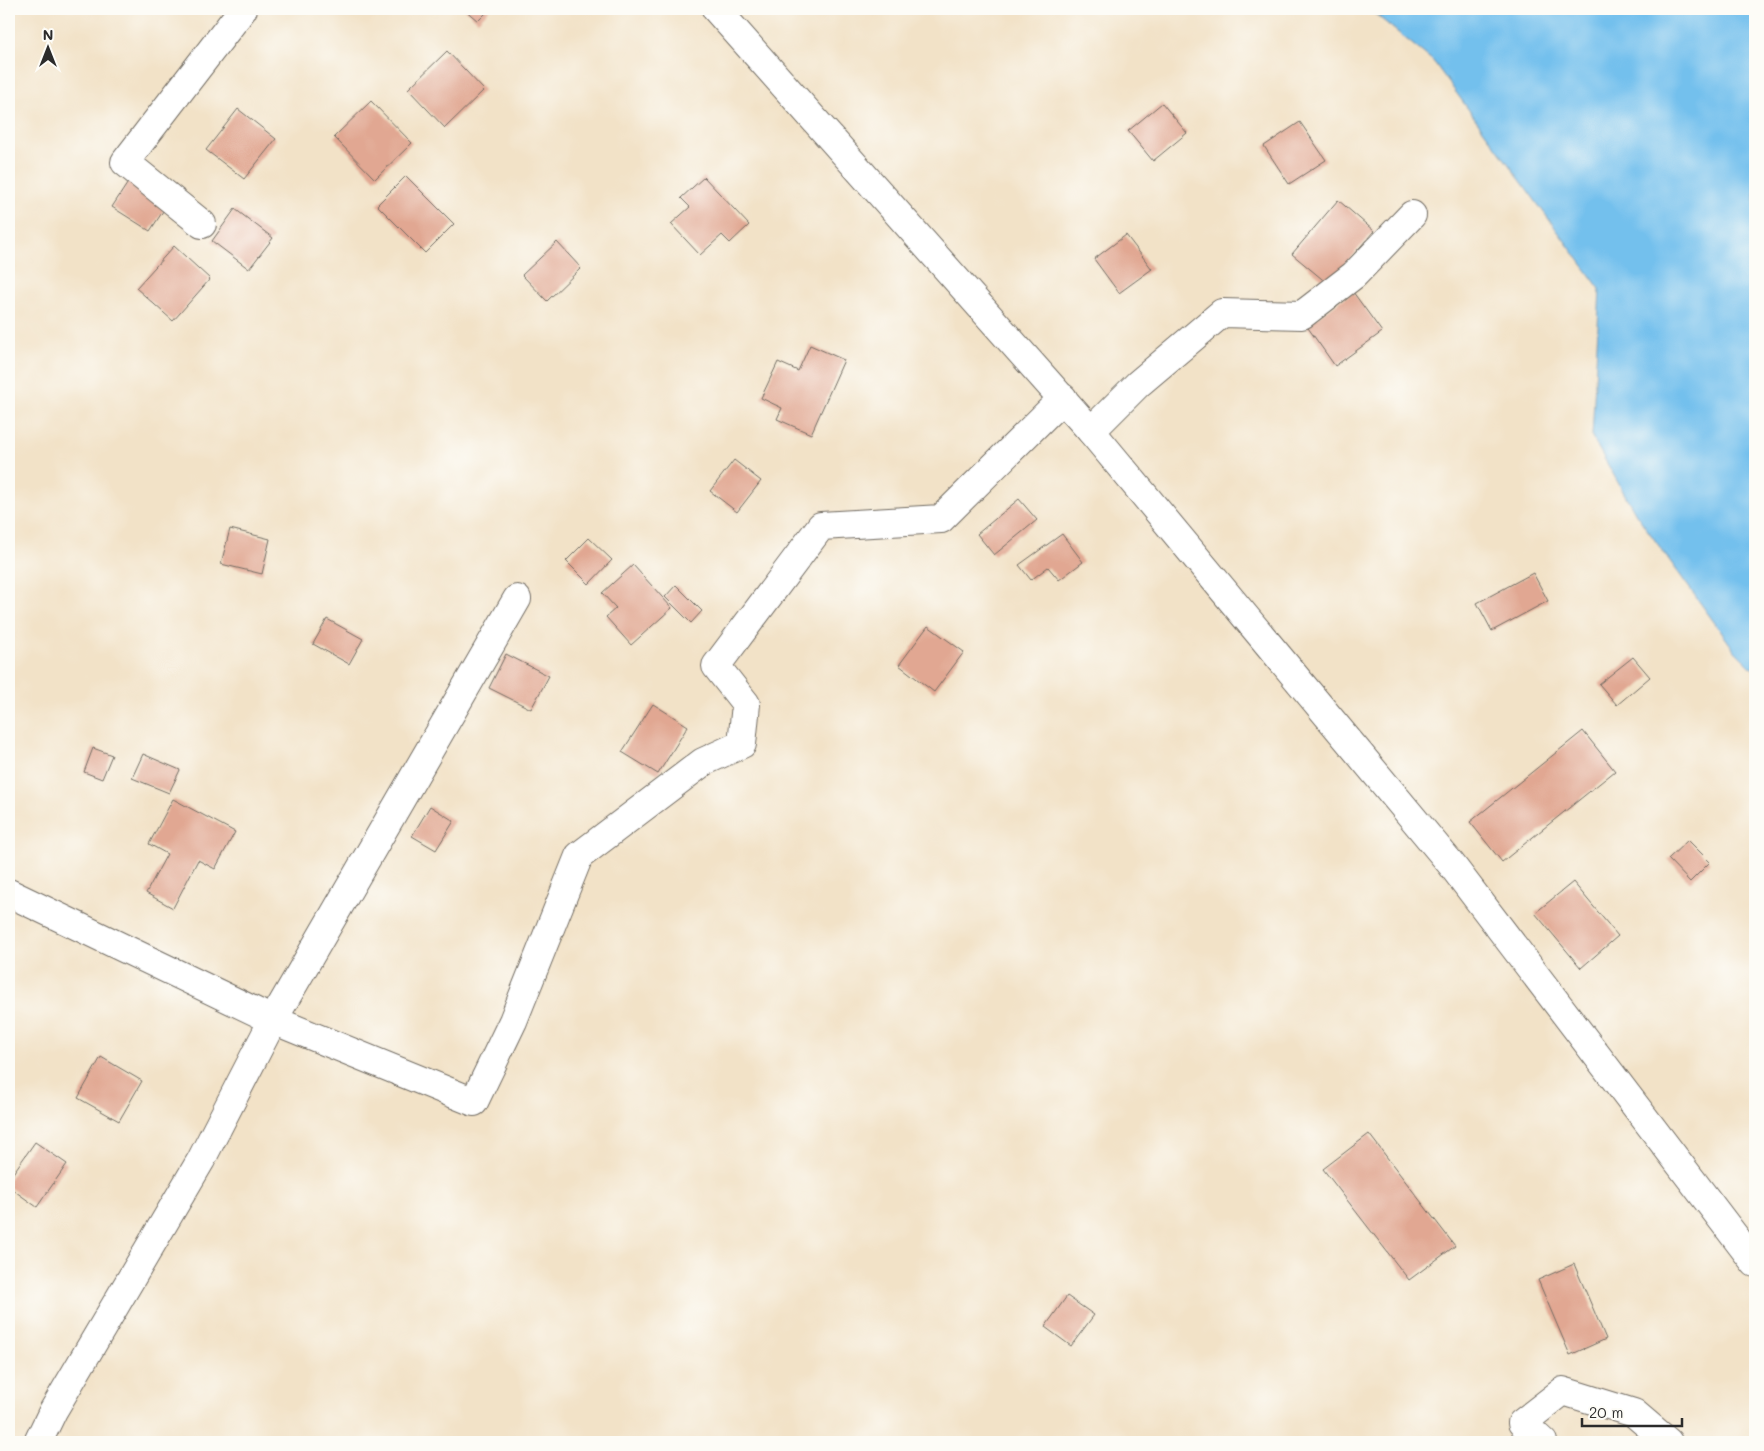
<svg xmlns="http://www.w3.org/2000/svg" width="1764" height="1451" font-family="Mali,sans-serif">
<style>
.water{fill:#73c0ed;stroke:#4f768c}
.building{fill:#e1a792}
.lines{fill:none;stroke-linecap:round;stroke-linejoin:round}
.street-casing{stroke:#716b62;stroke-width:30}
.street{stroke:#fff;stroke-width:28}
</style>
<rect width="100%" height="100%" fill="#fdfcf7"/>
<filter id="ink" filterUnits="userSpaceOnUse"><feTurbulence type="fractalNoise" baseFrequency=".02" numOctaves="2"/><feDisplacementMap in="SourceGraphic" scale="10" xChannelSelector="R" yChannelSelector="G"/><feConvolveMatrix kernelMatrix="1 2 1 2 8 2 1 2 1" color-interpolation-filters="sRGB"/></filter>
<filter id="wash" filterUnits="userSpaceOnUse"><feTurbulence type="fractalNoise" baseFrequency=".0096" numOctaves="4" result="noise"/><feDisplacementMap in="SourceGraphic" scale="20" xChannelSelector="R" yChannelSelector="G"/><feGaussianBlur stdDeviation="1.12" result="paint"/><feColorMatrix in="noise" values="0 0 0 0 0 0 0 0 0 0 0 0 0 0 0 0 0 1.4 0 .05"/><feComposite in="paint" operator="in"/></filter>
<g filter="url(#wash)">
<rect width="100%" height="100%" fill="#f2e2c7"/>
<path class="water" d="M 1369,9 L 1755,9 L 1755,671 L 1735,651 L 1636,514 L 1592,437 L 1600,289 L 1433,61 Z"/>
<g id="blocks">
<g class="building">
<path d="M 464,9 L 490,9 L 478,21 Z"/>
<path d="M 447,51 L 484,90 L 445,128 L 408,89 Z"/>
<path d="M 371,101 L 412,143 L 375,179 L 334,137 Z"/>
<path d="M 1162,103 L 1187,133 L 1153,161 L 1128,131 Z"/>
<path d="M 238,109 L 276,139 L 244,179 L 206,150 Z"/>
<path d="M 1300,122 L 1326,160 L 1289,184 L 1264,146 Z"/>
<path d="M 406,176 L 454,224 L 425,253 L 377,205 Z"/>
<path d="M 704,177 L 749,225 L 730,243 L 722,235 L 700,255 L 671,224 L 690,207 L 681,198 Z"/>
<path d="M 131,178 L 169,202 L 150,231 L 112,207 Z"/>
<path d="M 1338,200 L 1374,231 L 1328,284 L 1292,254 Z"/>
<path d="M 235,209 L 273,238 L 249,269 L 212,241 Z"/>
<path d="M 1126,235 L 1152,269 L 1119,293 L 1094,259 Z"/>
<path d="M 557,242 L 581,268 L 547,301 L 522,275 Z"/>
<path d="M 174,246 L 210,279 L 173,321 L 136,288 Z"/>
<path d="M 1353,292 L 1382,332 L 1335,366 L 1306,325 Z"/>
<path d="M 810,345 L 844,360 L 811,434 L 777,419 L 782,408 L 761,398 L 778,362 L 798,371 Z"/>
<path d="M 734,460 L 761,481 L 737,512 L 710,491 Z"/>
<path d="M 1019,499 L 1037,520 L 994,555 L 977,534 Z"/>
<path d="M 230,529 L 270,539 L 262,574 L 221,564 Z"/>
<path d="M 1062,534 L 1083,562 L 1059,580 L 1048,567 L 1031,580 L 1019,565 Z"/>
<path d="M 589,538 L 612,560 L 589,584 L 566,561 Z"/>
<path d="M 633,565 L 672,608 L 631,645 L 606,617 L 616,608 L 602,593 Z"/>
<path d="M 1533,573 L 1548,601 L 1492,631 L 1477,603 Z"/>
<path d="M 676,585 L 702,611 L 691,623 L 665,597 Z"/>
<path d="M 327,619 L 363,639 L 349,664 L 313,644 Z"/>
<path d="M 928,626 L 964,652 L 934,692 L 899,665 Z"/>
<path d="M 506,654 L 549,676 L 531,709 L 489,688 Z"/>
<path d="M 1633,657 L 1650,677 L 1617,705 L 1599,684 Z"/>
<path d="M 653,704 L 688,726 L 658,774 L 622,752 Z"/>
<path d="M 1583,731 L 1615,771 L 1502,862 L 1470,822 Z"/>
<path d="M 93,748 L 112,755 L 102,779 L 84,772 Z"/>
<path d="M 143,754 L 180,770 L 169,793 L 132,778 Z"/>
<path d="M 173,799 L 235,832 L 215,869 L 198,860 L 173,908 L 146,893 L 167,854 L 149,844 Z"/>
<path d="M 430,806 L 454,821 L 436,850 L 412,836 Z"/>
<path d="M 1688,840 L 1710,862 L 1690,882 L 1668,859 Z"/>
<path d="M 1573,882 L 1618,936 L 1581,968 L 1535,913 Z"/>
<path d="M 101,1057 L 142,1081 L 119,1121 L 78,1098 Z"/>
<path d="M 1369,1134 L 1455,1246 L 1409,1280 L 1323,1169 Z"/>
<path d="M 35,1142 L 67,1164 L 37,1207 L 9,1187 L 9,1179 Z"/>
<path d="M 1574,1264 L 1606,1339 L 1570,1355 L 1538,1280 Z"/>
<path d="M 1067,1296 L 1094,1315 L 1071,1346 L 1045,1327 Z"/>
</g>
</g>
</g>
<g filter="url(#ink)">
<use href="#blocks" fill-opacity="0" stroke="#716b62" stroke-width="1"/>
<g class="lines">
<g class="street-casing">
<g id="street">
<path d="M 716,9 L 1091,431 L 1451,864 L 1755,1263"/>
<path d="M 202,224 L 125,162 L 243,9"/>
<path d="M 1091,431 L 1138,384 L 1222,313 L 1302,315 L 1354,275 L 1412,215"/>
<path d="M 9,893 L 273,1020 L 474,1102 L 513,1021 L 579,856 L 703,762 L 742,744 L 746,704 L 716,666 L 821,526 L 941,519 L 1063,398"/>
<path d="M 38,1442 L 53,1411 L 201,1160 L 273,1020 L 517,599"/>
<path d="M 1543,1442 L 1522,1423 L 1563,1391 L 1634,1413 L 1668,1442"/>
</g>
</g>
<use href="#street" class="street"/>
</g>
</g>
<rect width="1764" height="1451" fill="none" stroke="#fdfcf7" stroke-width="30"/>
<g transform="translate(48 48)" stroke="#fdfcf7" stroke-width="4" paint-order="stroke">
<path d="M0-4L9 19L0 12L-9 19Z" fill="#2b2b2b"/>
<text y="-8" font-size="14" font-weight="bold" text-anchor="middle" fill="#2b2b2b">N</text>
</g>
<path d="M1582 1418v8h100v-8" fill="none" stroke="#2b2b2b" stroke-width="2.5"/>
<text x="1589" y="1418" font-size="15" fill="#2b2b2b" stroke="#fdfcf7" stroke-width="4" paint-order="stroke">20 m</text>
</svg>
